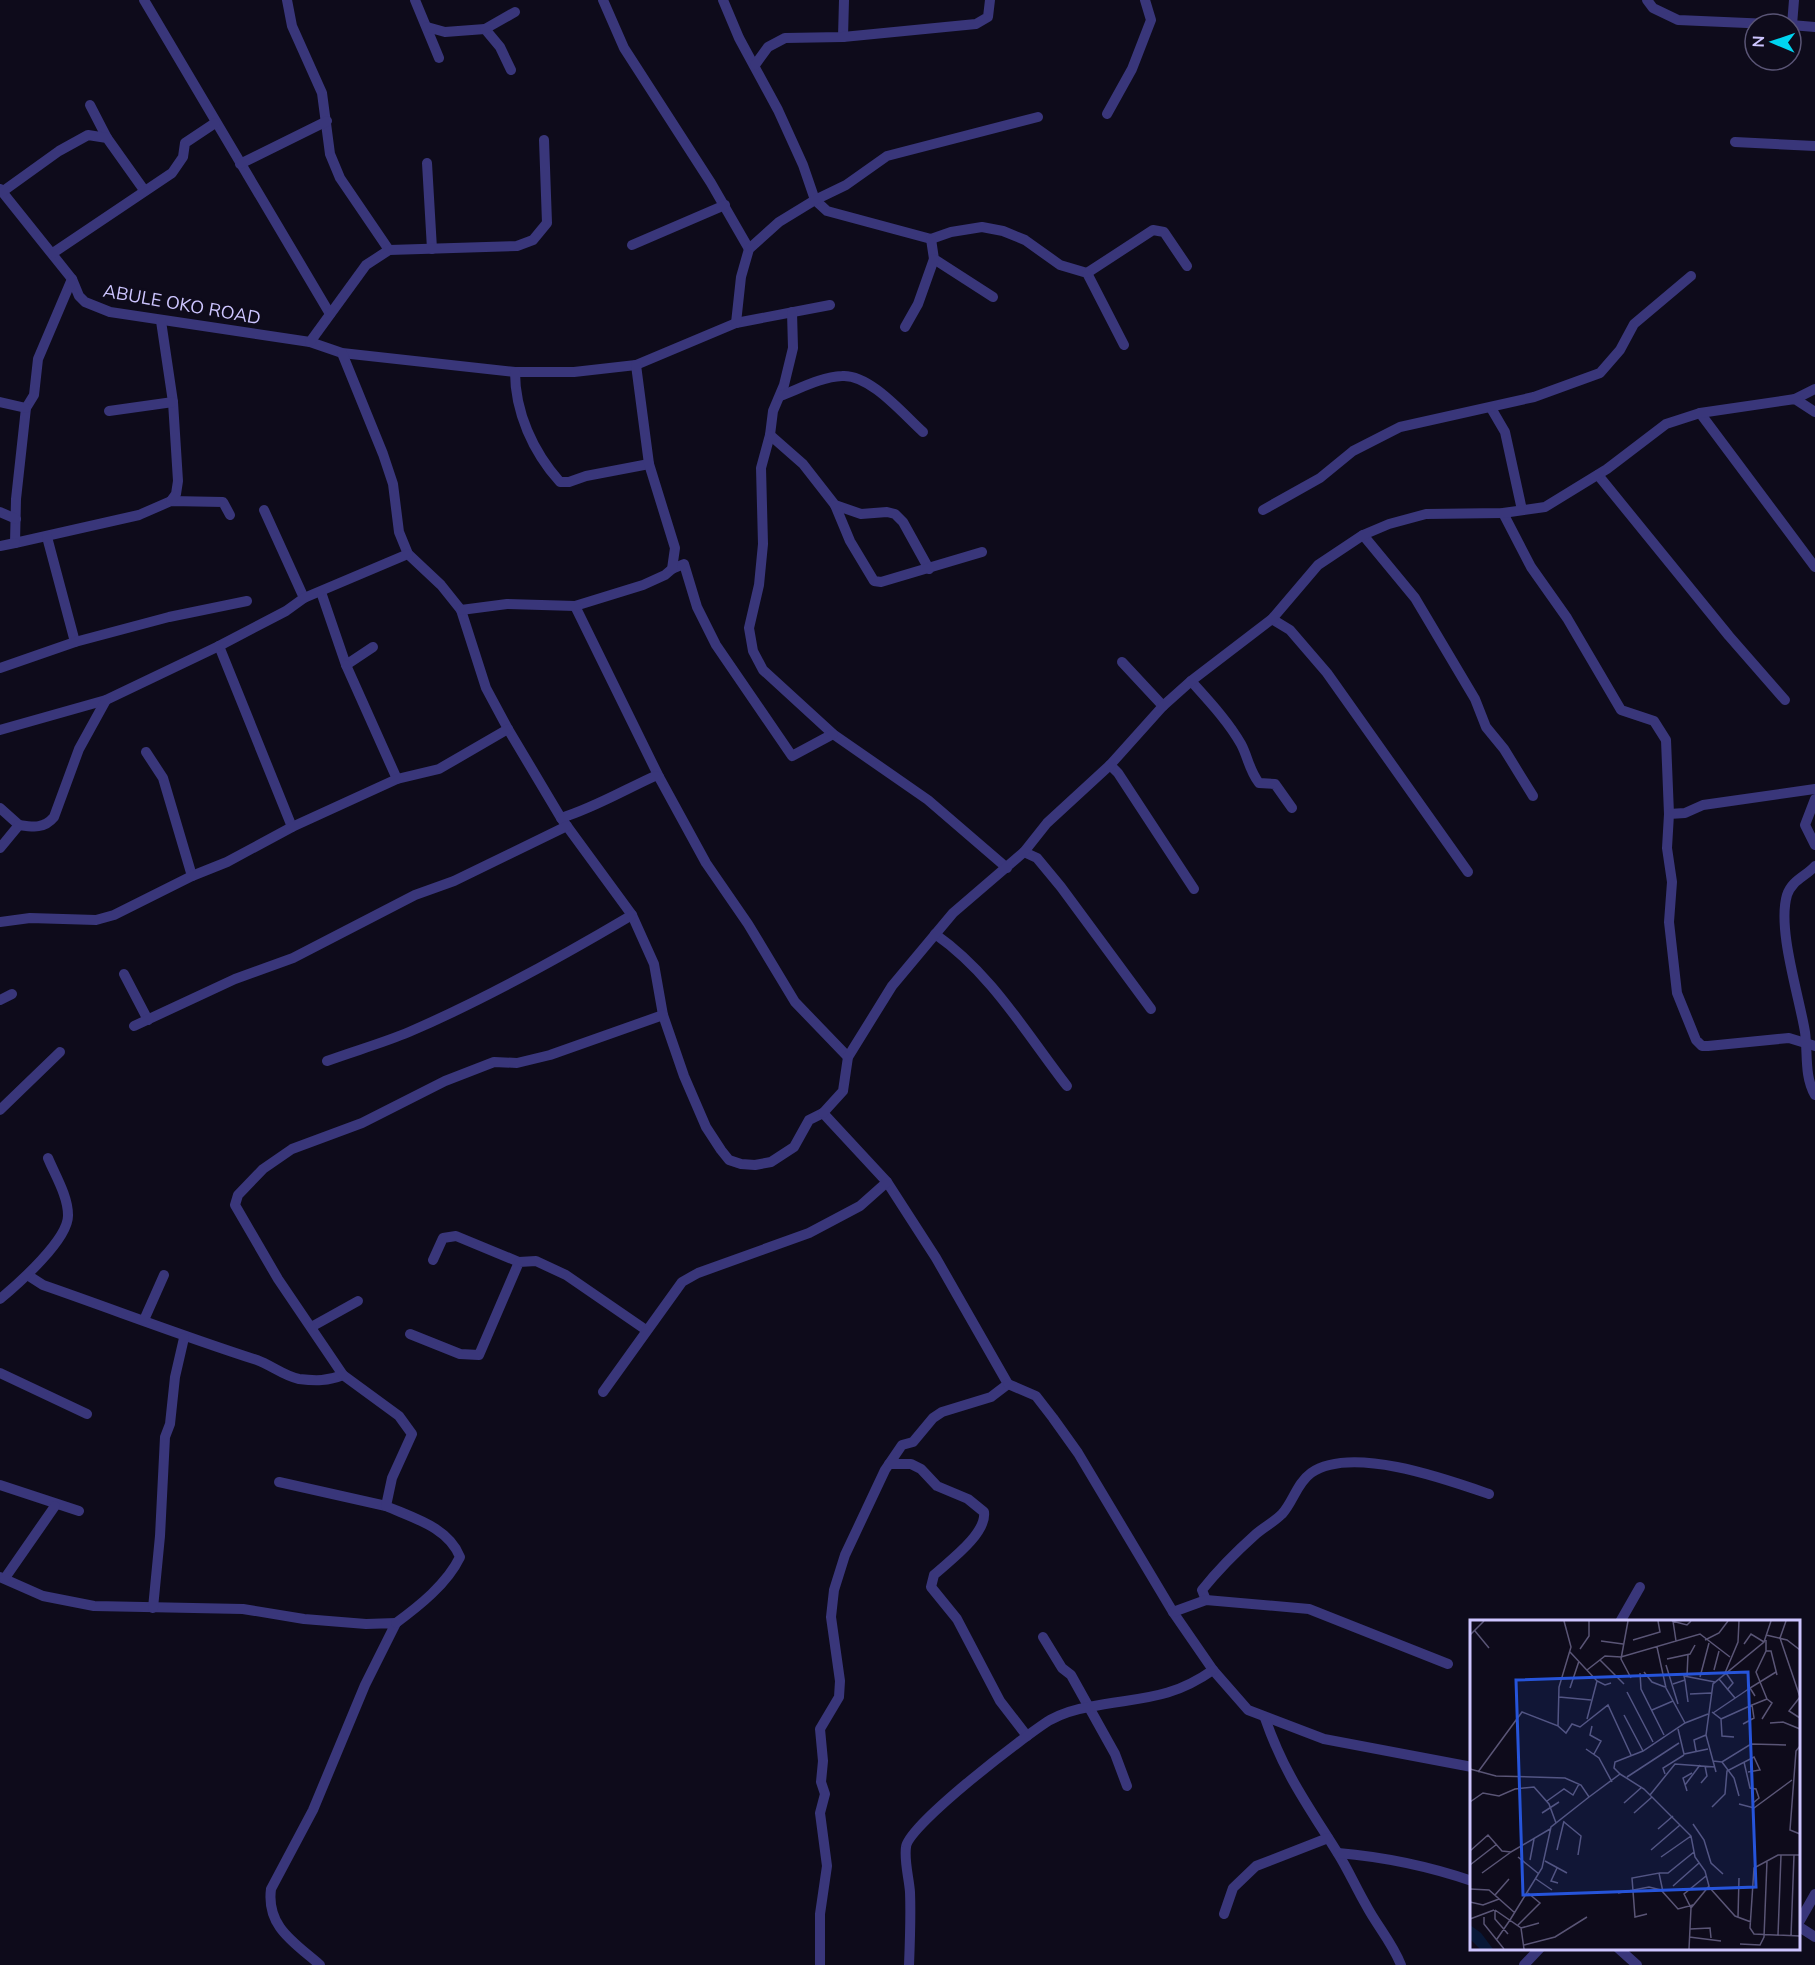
<svg xmlns="http://www.w3.org/2000/svg" width="1815" height="1965" font-family="Mulish,sans-serif">
<style>
.lines{fill:none;stroke-linecap:round;stroke-linejoin:round}
.street{stroke:#39367a;stroke-width:10}
.labels{text-anchor:middle;dominant-baseline:central;stroke-width:5;stroke-linejoin:round;paint-order:stroke}
.street-label{font-size:18px;fill:#cdc5ff;stroke:#0e0b1b}
.inset-road{fill:none;stroke:#5a5576;stroke-width:1.5}
.view{fill:#2654da;fill-opacity:0.15;stroke:#2654da;stroke-width:3}
.inset-edge{fill:none;stroke:#cdc5ff;stroke-width:3}
</style>
<rect width="100%" height="100%" fill="#0e0b1b"/>
<g class="lines">
<g class="street">
<path d="M 144,0 L 330,314"/>
<path d="M 287,0 L 292,26 L 322,93 L 330,154 L 340,178 L 389,250"/>
<path d="M 415,0 L 439,58"/>
<path d="M 603,0 L 624,48 L 711,183 L 749,249"/>
<path d="M 723,0 L 739,38 L 778,110 L 803,165 L 815,200 L 827,211 L 931,239 L 951,232 L 982,227 L 1003,231 L 1025,240 L 1060,265 L 1087,273 L 1124,345"/>
<path d="M 1647,0 L 1653,8 L 1678,20 L 1770,24"/>
<path d="M 1791,25 L 1815,27"/>
<path d="M 1792,25 L 1794,0"/>
<path d="M 427,27 L 445,32 L 485,29 L 500,47 L 511,70"/>
<path d="M 485,29 L 515,12"/>
<path d="M 843,37 L 844,0"/>
<path d="M 755,65 L 768,47 L 785,38 L 843,37 L 976,24 L 988,17 L 990,0"/>
<path d="M 90,105 L 107,138"/>
<path d="M 1107,114 L 1132,69 L 1151,20 L 1145,0"/>
<path d="M 1735,142 L 1815,146"/>
<path d="M 427,163 L 432,249"/>
<path d="M 240,164 L 327,121"/>
<path d="M 0,189 L 72,279 L 79,296 L 85,302 L 110,312 L 310,342 L 342,353 L 515,372 L 574,372 L 636,365 L 736,323 L 830,305"/>
<path d="M 2,192 L 59,151 L 88,135 L 107,138 L 144,190"/>
<path d="M 931,239 L 934,259 L 993,297"/>
<path d="M 632,245 L 725,205"/>
<path d="M 53,253 L 172,173 L 183,157 L 185,143 L 215,123"/>
<path d="M 1087,273 L 1153,230 L 1164,232 L 1187,266"/>
<path d="M 72,279 L 38,359 L 34,395 L 26,408 L 16,499 L 15,543 L 139,515 L 171,501 L 223,502 L 230,515"/>
<path d="M 792,312 L 793,348 L 784,385 L 773,411 L 770,435 L 761,468 L 763,544 L 759,585 L 749,628 L 753,651 L 763,670 L 833,734 L 928,800 L 1007,868"/>
<path d="M 161,321 L 173,402 L 178,481 L 176,494 L 171,501"/>
<path d="M 736,323 L 741,277 L 749,249 L 779,222 L 815,200 L 846,185 L 887,156 L 1038,117"/>
<path d="M 905,327 L 918,304 L 934,259"/>
<path d="M 310,342 L 366,265 L 389,250 L 517,246 L 533,240 L 547,223 L 544,140"/>
<path d="M 342,353 L 383,454 L 393,484 L 399,532 L 408,554 L 441,585 L 461,610 L 486,688 L 508,729 L 561,818 L 632,915 L 654,964 L 663,1015 L 684,1076 L 706,1127 L 721,1150 L 729,1160 L 741,1164 L 755,1165 L 771,1162 L 794,1147 L 809,1120 L 823,1113 L 887,1182 L 936,1258 L 1008,1384 L 991,1397 L 942,1412 L 933,1418 L 913,1442 L 902,1445 L 885,1470 L 845,1555 L 834,1590 L 831,1617 L 840,1681 L 839,1697 L 820,1729 L 823,1761 L 821,1782 L 825,1794 L 820,1813 L 827,1866 L 820,1914 L 820,1965"/>
<path d="M 515,372 C 515,412 533,452 560,482 L 569,482 L 586,476 L 649,464"/>
<path d="M 780,396 C 799,389 821,377 842,376 C 870,374 903,414 923,432"/>
<path d="M 1795,399 L 1815,389"/>
<path d="M 0,402 L 26,408"/>
<path d="M 1491,408 L 1505,432 L 1522,510"/>
<path d="M 109,411 L 173,402"/>
<path d="M 1700,413 L 1815,567"/>
<path d="M 770,435 L 803,464 L 835,505 L 861,514 L 887,512 L 895,514 L 903,522 L 929,569"/>
<path d="M 1598,475 L 1729,636 L 1785,700"/>
<path d="M 835,505 L 850,541 L 874,581 L 881,582 L 982,552"/>
<path d="M 264,510 L 304,598"/>
<path d="M 1263,510 L 1320,478 L 1353,451 L 1400,427 L 1534,397 L 1600,373 L 1620,350 L 1634,324 L 1691,276"/>
<path d="M 0,512 L 16,519"/>
<path d="M 1503,513 L 1531,567 L 1567,618 L 1621,710 L 1654,721 L 1666,740 L 1669,814"/>
<path d="M 1363,535 L 1415,598 L 1475,699 L 1486,727 L 1504,749 L 1533,796"/>
<path d="M 47,537 L 75,642"/>
<path d="M 0,546 L 15,543"/>
<path d="M 672,569 L 684,564 L 697,607 L 716,645 L 792,756 L 833,734"/>
<path d="M 321,592 L 346,665 L 373,647"/>
<path d="M 575,606 L 659,777 L 706,863 L 748,924 L 795,1002 L 848,1057"/>
<path d="M 461,610 L 507,604 L 575,606 L 643,585 L 665,575 L 672,569 L 675,548 L 649,464 L 636,365"/>
<path d="M 1272,619 L 1290,630 L 1327,673 L 1468,872"/>
<path d="M 219,646 L 292,827"/>
<path d="M 1122,662 L 1163,706"/>
<path d="M 346,665 L 397,779"/>
<path d="M 0,668 L 75,642 L 169,617 L 247,601"/>
<path d="M 1191,681 C 1208,700 1228,721 1241,744 C 1248,757 1249,770 1259,783 L 1275,784 L 1292,808"/>
<path d="M 0,730 L 106,700 L 219,646 L 286,611 L 304,598 L 408,554"/>
<path d="M 146,752 L 163,778 L 192,876"/>
<path d="M 1110,765 L 1118,773 L 1194,889"/>
<path d="M 1815,789 L 1703,805 L 1685,813 L 1669,814 L 1667,848 L 1672,882 L 1669,922 L 1677,993 L 1696,1040 L 1702,1046 L 1708,1046 L 1789,1038 L 1815,1046"/>
<path d="M 1815,799 L 1805,825 L 1815,845"/>
<path d="M 0,808 L 19,825"/>
<path d="M 561,818 C 594,808 624,790 655,776 L 659,777"/>
<path d="M 0,848 L 19,825 C 33,827 44,829 54,817 L 79,749 L 106,700"/>
<path d="M 1024,852 L 1037,858 L 1061,887 L 1151,1009"/>
<path d="M 1815,866 C 1805,877 1792,880 1787,895 C 1777,929 1799,995 1805,1032 C 1808,1053 1804,1076 1815,1095"/>
<path d="M 0,922 L 30,918 L 96,920 L 114,915 L 192,876 L 227,862 L 292,827 L 397,779 L 439,769 L 508,729"/>
<path d="M 935,934 C 992,974 1025,1032 1067,1086"/>
<path d="M 124,974 L 148,1020"/>
<path d="M 0,1000 L 12,994"/>
<path d="M 134,1026 L 235,979 L 293,958 L 415,895 L 454,881 L 567,826"/>
<path d="M 327,1061 C 354,1051 383,1043 409,1032 C 486,999 561,957 632,915"/>
<path d="M 0,1110 L 60,1052"/>
<path d="M 823,1113 L 843,1091 L 848,1057 L 892,986 L 953,913 L 1024,852 L 1047,823 L 1110,765 L 1163,706 L 1191,681 L 1272,619 L 1318,565 L 1363,535 L 1389,524 L 1426,514 L 1503,513 L 1545,507 L 1607,469 L 1666,424 L 1700,413 L 1795,399 L 1815,412"/>
<path d="M 433,1260 L 443,1238 L 456,1236 L 519,1262"/>
<path d="M 29,1276 L 43,1285 C 115,1310 185,1337 257,1360 C 271,1365 284,1376 299,1379 C 316,1381 328,1381 343,1375"/>
<path d="M 0,1299 C 18,1284 69,1239 68,1215 C 68,1196 55,1175 48,1158"/>
<path d="M 144,1320 L 164,1275"/>
<path d="M 313,1326 L 358,1301"/>
<path d="M 410,1334 L 460,1354 L 479,1355 L 519,1262 L 536,1261 L 566,1275 L 646,1330"/>
<path d="M 0,1373 L 87,1414"/>
<path d="M 1008,1384 L 1036,1396 L 1053,1418 L 1078,1453 L 1173,1612 L 1213,1670 L 1248,1710 L 1324,1739 L 1472,1767"/>
<path d="M 603,1392 L 682,1282 L 698,1273 L 809,1233 L 860,1206 L 887,1182"/>
<path d="M 889,1464 L 911,1464 L 921,1469 L 937,1486 L 968,1499 L 984,1512 C 987,1534 948,1562 934,1575 L 931,1587 L 957,1619 L 1000,1701 L 1027,1736"/>
<path d="M 279,1482 L 386,1506"/>
<path d="M 0,1485 L 79,1511"/>
<path d="M 0,1577 L 43,1596 L 94,1606 L 243,1609 L 304,1619 L 366,1624 L 396,1623 L 365,1685 L 313,1810 L 271,1889 C 266,1927 295,1943 320,1965"/>
<path d="M 5,1578 L 55,1506"/>
<path d="M 1206,1600 L 1202,1590 C 1218,1570 1237,1551 1256,1534 C 1264,1527 1274,1522 1282,1514 C 1293,1502 1297,1483 1311,1473 C 1351,1445 1446,1479 1489,1494"/>
<path d="M 153,1608 L 160,1536 L 165,1437 L 170,1424 L 175,1377 L 184,1338"/>
<path d="M 1173,1612 L 1206,1600 L 1309,1609 L 1448,1664"/>
<path d="M 1620,1622 L 1640,1587"/>
<path d="M 396,1623 C 419,1606 447,1584 460,1557 C 448,1527 413,1518 386,1506 L 392,1478 L 412,1434 L 399,1416 L 343,1375 L 278,1279 L 235,1205 L 238,1195 L 263,1169 L 292,1149 L 362,1123 L 445,1081 L 494,1062 L 517,1063 L 550,1055 L 663,1015"/>
<path d="M 1043,1637 L 1062,1668 L 1071,1675 L 1115,1754 L 1127,1786"/>
<path d="M 1265,1718 C 1284,1773 1307,1804 1337,1852 C 1348,1869 1356,1888 1366,1905 C 1377,1926 1392,1942 1401,1965"/>
<path d="M 1338,1853 C 1385,1857 1428,1866 1472,1881"/>
<path d="M 1224,1914 L 1233,1888 L 1256,1866 L 1328,1838"/>
<path d="M 1798,1924 L 1815,1894"/>
<path d="M 1798,1926 L 1815,1937"/>
<path d="M 1618,1948 L 1637,1965"/>
<path d="M 909,1965 C 910,1941 911,1917 910,1892 C 909,1878 904,1861 906,1847 C 908,1825 1027,1734 1050,1720 C 1061,1714 1077,1709 1089,1707 C 1138,1697 1169,1701 1213,1670"/>
<path d="M 1524,1965 L 1540,1948"/>
</g>
</g>
<g class="labels">
<g class="street-label">
<text transform="translate(182 304) rotate(10)">ABULE OKO ROAD</text>
</g>
</g>
<g transform="translate(1470 1620)">
<rect width="330" height="330" fill="#0e0b1b"/>
<path d="M 0,305 L 11,313 L 23,329 L 10,329 L 0,319 Z" fill="#081837"/>
<path class="inset-road" d="M 158,1 L 151,39 L 161,58M 202,1 L 217,5 L 221,1M 203,1 L 206,21M 316,1 L 310,18 L 330,77M 5,11 L 19,28M 0,15 L 14,1M 296,15 L 317,20 L 330,30M 163,20 L 190,12 L 188,1M 235,20 L 249,13 L 258,1M 131,21 L 153,24M 274,24 L 281,14 L 294,22M 187,27 L 196,68 L 215,103M 110,29 L 119,16 L 119,1M 296,31 L 301,31 L 307,55M 100,32 L 127,61 L 135,65 L 141,63M 197,39 L 220,34 L 225,25M 130,40 L 154,64M 196,45 L 208,84M 117,50 L 135,36 L 151,37 L 230,14 L 260,37M 244,50 L 249,31M 174,52 L 182,62 L 195,67M 170,53 L 171,69 L 194,115M 255,53 L 268,22 L 269,1M 256,53 L 263,63 L 257,70M 217,56 L 218,34M 230,57 L 239,23M 249,59 L 265,78M 215,60 L 218,82M 203,64 L 215,60 L 214,56 L 245,62M 100,68 L 109,41M 157,72 L 183,122M 220,74 L 241,73M 285,76 L 280,68 L 306,52M 89,77 L 121,80M 330,77 L 319,91 L 330,98M 182,90 L 203,81M 242,92 L 251,99 L 252,116 L 264,117M 243,93 L 280,68M 154,95 L 173,131M 117,99 L 127,61M 251,99 L 282,85M 292,99 L 302,83 L 297,79M 300,103 L 313,102 L 330,109M 273,104 L 284,98 L 282,85 L 297,79 L 286,52 L 296,31 L 296,20M 88,106 L 96,113 L 102,104 L 110,107 L 138,85 L 161,135M 122,106 L 120,115 L 131,121 L 124,134M 208,109 L 214,134 L 238,129M 330,126 L 326,131 L 320,210 L 330,214M 116,129 L 129,138 L 142,162M 226,131 L 224,120 L 236,115M 243,141 L 252,142 L 281,124 L 316,125M 252,142 L 264,158 L 269,176M 274,142 L 280,168 L 286,169 L 289,178 L 283,183M 0,149 L 26,156 L 95,158 L 111,165 L 119,177 L 150,154 L 144,148 L 145,142 L 173,131 L 215,103 L 238,94M 8,152 L 52,92 L 88,106 L 89,67 L 101,27 L 94,1M 246,152 L 236,115 L 243,64 L 294,22 L 301,1M 150,154 L 174,169 L 221,216 L 225,237 L 235,251 L 239,266 L 221,288M 195,154 L 193,148 L 214,135M 157,157 L 209,123M 231,163 L 237,156 L 235,146M 215,165 L 230,145M 217,171 L 213,158 L 222,153M 180,175 L 205,144 L 245,147M 77,181 L 94,169 L 103,175 L 109,164M 0,182 L 13,173 L 29,176 L 45,169 L 64,167 L 79,184 L 86,203M 154,183 L 172,167M 269,184 L 284,188 L 322,160M 242,187 L 255,174 L 257,151 L 284,137 L 290,150 L 278,152M 72,193 L 89,182M 164,193 L 182,177M 94,202 L 111,216 L 108,235M 223,204 L 234,220 L 241,243 L 253,254M 188,209 L 203,196M 87,230 L 94,201M 181,230 L 210,205M 0,231 L 18,215 L 32,231 L 41,232 L 80,209M 330,235 L 308,235 L 284,248 L 280,308 L 284,314 L 330,316M 48,237 L 69,254M 191,237 L 221,216M 60,240 L 64,219M 75,241 L 97,253M 0,245 L 27,224M 87,248 L 81,261 L 88,263M 12,253 L 41,232M 189,253 L 198,253 L 224,232M 66,259 L 82,270M 203,266 L 229,243M 239,267 L 265,296 L 281,302M 0,269 L 19,270 L 45,293M 148,273 L 179,267 L 191,270 L 208,289 L 223,285M 25,275 L 39,259M 0,282 L 13,285 L 29,279M 25,290 L 51,308 L 54,329M 25,290 L 25,299 L 38,314M 177,294 L 165,297 L 162,258 L 189,253 L 193,272M 14,297 L 14,304 L 34,329M 268,297 L 269,258M 0,299 L 24,290M 40,300 L 72,248 L 81,207 L 119,177M 48,305 L 70,283 L 58,273M 51,308 L 69,303M 220,309 L 240,308 L 241,318M 308,315 L 311,235M 321,316 L 324,235M 219,317 L 251,321M 27,319 L 40,300M 270,324 L 290,325 L 294,317 L 297,241M 54,325 L 85,317 L 117,297M 219,329 L 221,288 L 214,274 L 236,256"/>
<path class="view" d="M 278,52 L 286,267 L 53,275 L 46,60 Z"/>
<rect width="330" height="330" class="inset-edge"/>
</g>
<g transform="translate(1773 42) rotate(272)"><circle r="28" fill="#0e0b1b" stroke="#5a5576" stroke-width="1.5"/>
<path d="M0-4.5L10 22L0 15L-10 22Z" fill="#00d4f0"/>
<text y="-9" font-size="16" font-weight="bold" text-anchor="middle" fill="#cdc5ff">N</text>
</g>
</svg>
